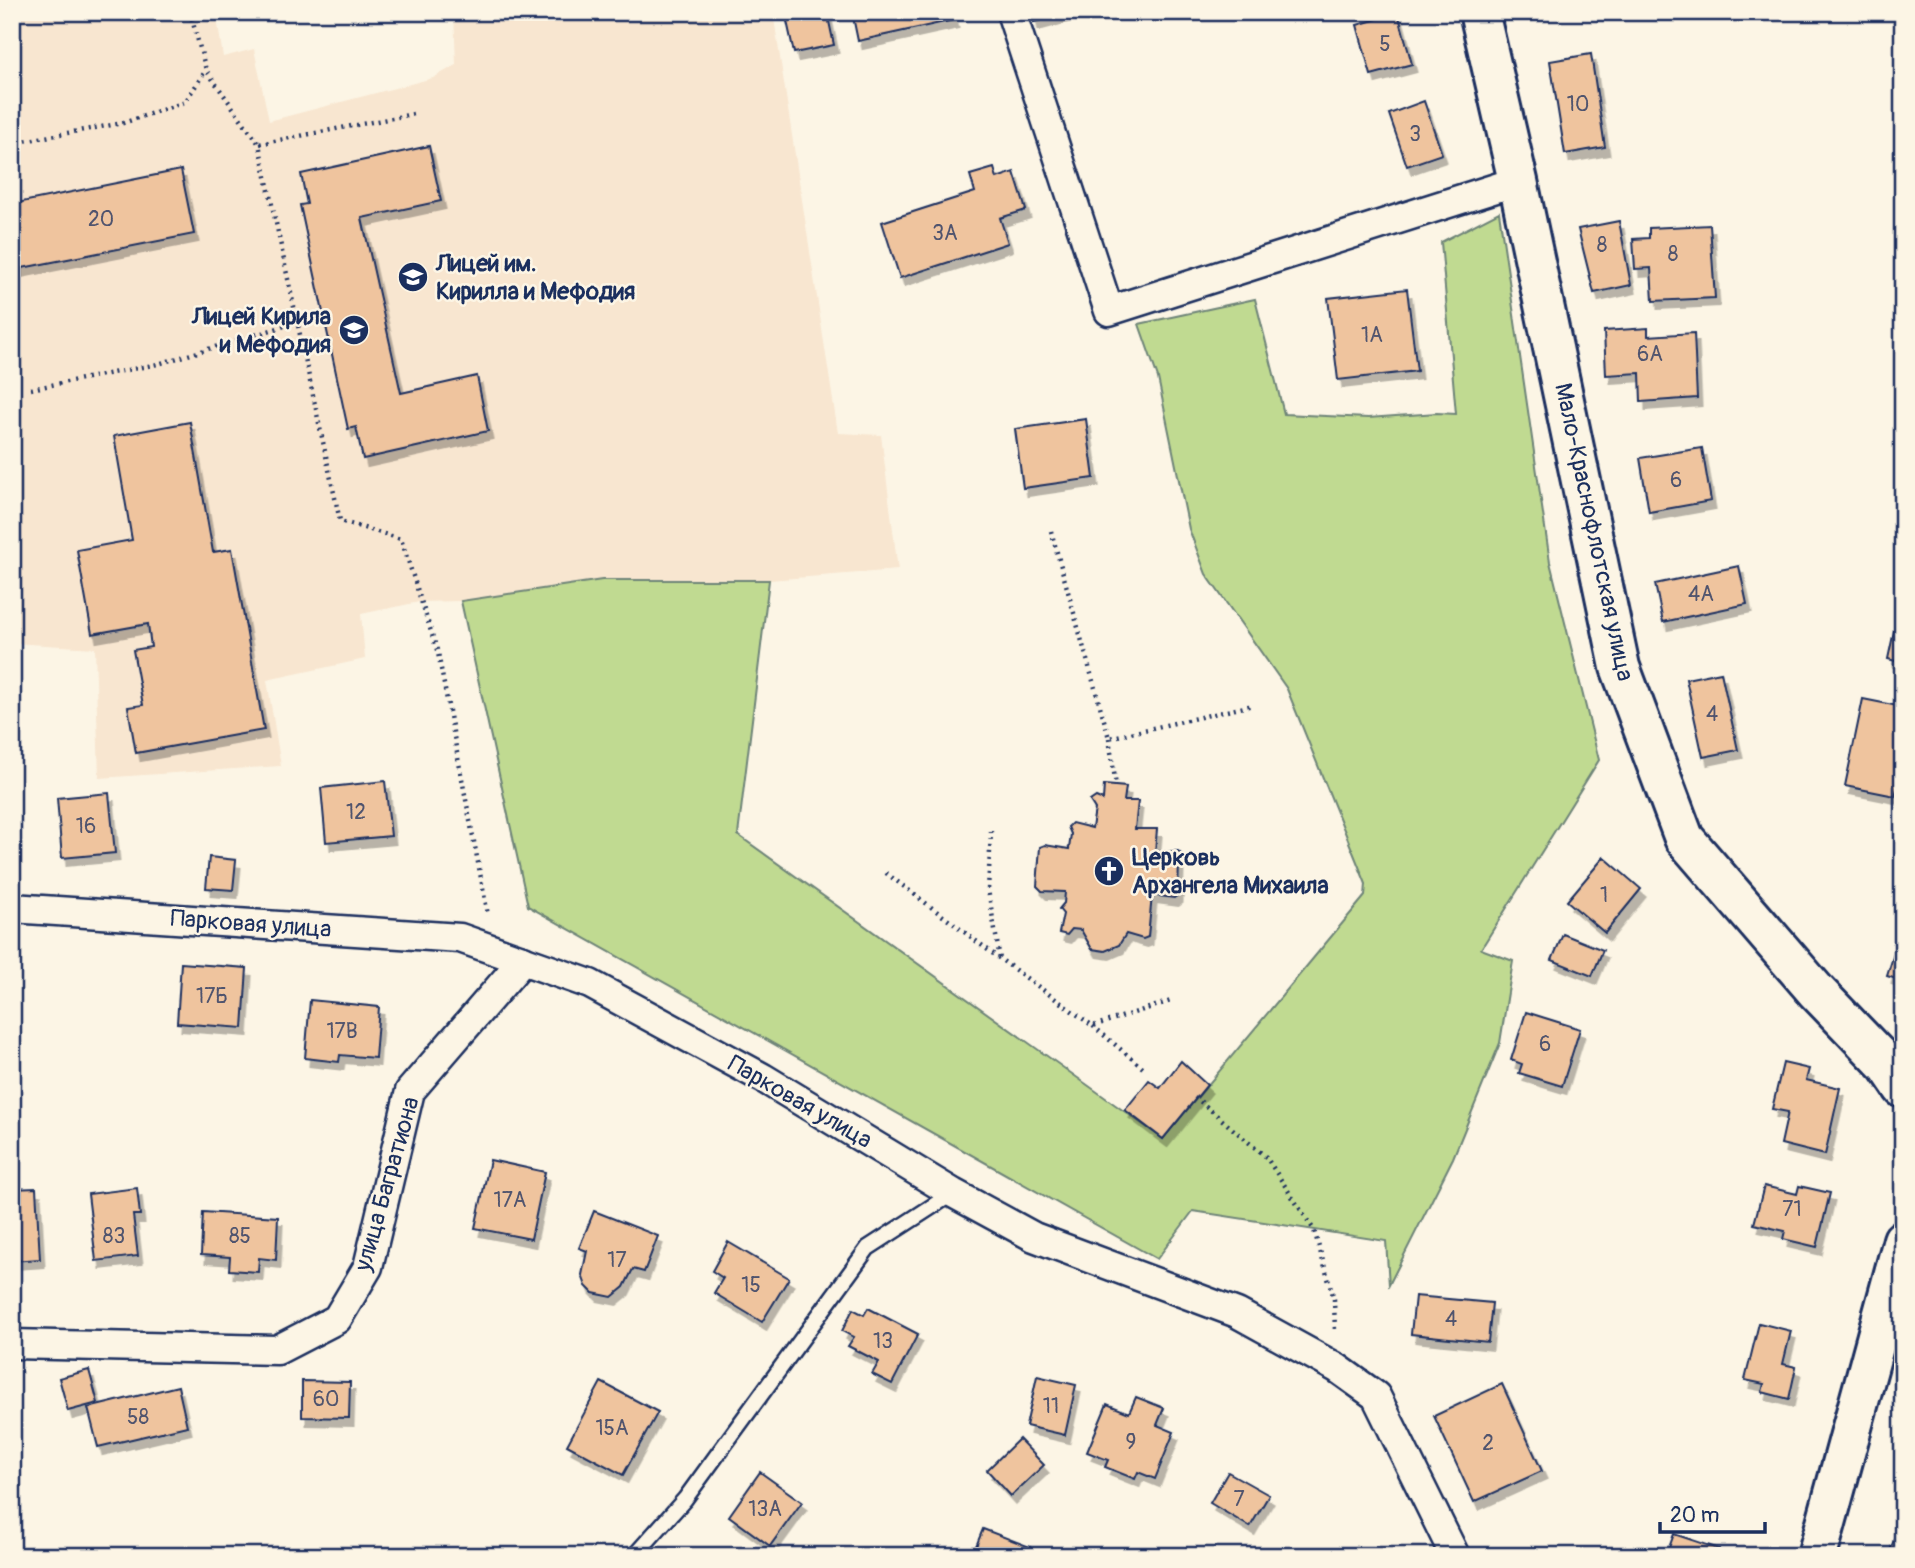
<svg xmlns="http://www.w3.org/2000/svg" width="1915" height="1568" font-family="Pangolin,sans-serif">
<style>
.built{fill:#f8e6d0}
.green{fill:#c0da91;stroke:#6e8478;stroke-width:2}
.building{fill:#efc49e;stroke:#1b2f5e;stroke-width:2;filter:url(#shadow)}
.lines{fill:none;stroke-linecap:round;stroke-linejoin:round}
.lane-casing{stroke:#1b2f5e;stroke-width:19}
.street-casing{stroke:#1b2f5e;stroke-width:33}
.secondary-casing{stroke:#1b2f5e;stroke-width:44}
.path{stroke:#1b2f5e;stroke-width:4.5;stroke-dasharray:2 5;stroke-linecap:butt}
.lane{stroke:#fcf5e5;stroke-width:14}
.street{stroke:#fcf5e5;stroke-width:28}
.secondary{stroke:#fcf5e5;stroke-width:38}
.labels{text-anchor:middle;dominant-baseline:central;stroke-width:5;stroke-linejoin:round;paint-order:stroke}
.number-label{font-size:21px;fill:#50546e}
.poi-label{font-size:24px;font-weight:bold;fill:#1b2f5e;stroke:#fcf5e5;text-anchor:start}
.street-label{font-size:24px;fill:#1b2f5e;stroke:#fcf5e5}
</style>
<defs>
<filter id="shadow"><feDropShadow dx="4.5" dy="8" stdDeviation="0" flood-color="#0004"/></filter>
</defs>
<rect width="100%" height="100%" fill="#fcf5e5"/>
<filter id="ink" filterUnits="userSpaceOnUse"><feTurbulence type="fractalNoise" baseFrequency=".0143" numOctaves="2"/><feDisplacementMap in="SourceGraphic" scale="14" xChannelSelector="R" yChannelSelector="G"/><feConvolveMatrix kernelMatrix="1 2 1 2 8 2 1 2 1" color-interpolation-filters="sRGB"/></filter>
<g filter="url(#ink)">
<path class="built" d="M 12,12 L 216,12 L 223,57 L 254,49 L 269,121 L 433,78 L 456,65 L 454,12 L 773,12 L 838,433 L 881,435 L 898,570 L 769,580 L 602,580 L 461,601 L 419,602 L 361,614 L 365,659 L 267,680 L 281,766 L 99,778 L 95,648 L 12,643 Z"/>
<path class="green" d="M 1499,212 L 1550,562 L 1599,760 L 1481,949 L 1513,961 L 1500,1043 L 1453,1158 L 1389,1285 L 1386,1241 L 1193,1211 L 1157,1259 L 528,906 L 461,601 L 602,580 L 769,580 L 738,835 L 1163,1139 L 1365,896 L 1366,884 L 1287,689 L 1206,574 L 1189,529 L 1158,378 L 1139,324 L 1255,299 L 1284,414 L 1368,418 L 1437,413 L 1456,414 L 1441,242 Z"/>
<g class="building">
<path d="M 785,12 L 827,12 L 834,45 L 794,53 Z"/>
<path d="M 852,12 L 952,12 L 954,20 L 858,41 Z"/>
<path d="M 1032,12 L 1071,12 L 1034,22 Z"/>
<path d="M 1398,13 L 1412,64 L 1371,75 L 1357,25 Z"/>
<path d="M 1591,54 L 1605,147 L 1565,154 L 1550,61 Z"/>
<path d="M 1424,101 L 1442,154 L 1407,166 L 1389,114 Z"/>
<path d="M 429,146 L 441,201 L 362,218 L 401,393 L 477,376 L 488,431 L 363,459 L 356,427 L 348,429 L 300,205 L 307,204 L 301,174 Z"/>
<path d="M 994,168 L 997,178 L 1014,172 L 1026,210 L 1000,218 L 1008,243 L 900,278 L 882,222 L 975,192 L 970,175 Z"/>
<path d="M 181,170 L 194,234 L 12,270 L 12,204 Z"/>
<path d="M 1619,221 L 1631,285 L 1594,293 L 1578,229 Z"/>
<path d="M 1710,225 L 1715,298 L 1653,301 L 1651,268 L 1635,269 L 1633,239 L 1649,238 L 1649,228 Z"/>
<path d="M 1407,289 L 1417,371 L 1338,380 L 1328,298 Z"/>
<path d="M 1648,328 L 1648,336 L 1694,333 L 1697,398 L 1641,402 L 1640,373 L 1606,375 L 1604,331 Z"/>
<path d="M 1086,419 L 1094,478 L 1023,488 L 1015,429 Z"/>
<path d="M 190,422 L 213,552 L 232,549 L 264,730 L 136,753 L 128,707 L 143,705 L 133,650 L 151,647 L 148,624 L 92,634 L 77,550 L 132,540 L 114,436 Z"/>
<path d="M 1702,448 L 1711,501 L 1649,512 L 1640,458 Z"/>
<path d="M 1739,566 L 1747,604 L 1663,622 L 1655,584 Z"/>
<path d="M 1894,631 L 1903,633 L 1903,663 L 1888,659 Z"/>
<path d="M 1721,672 L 1738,750 L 1703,757 L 1686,679 Z"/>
<path d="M 1863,699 L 1903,707 L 1903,766 L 1895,796 L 1845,786 Z"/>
<path d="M 385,781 L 391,836 L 326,842 L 321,788 Z"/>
<path d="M 1104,785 L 1126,787 L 1124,801 L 1138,801 L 1135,829 L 1157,829 L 1155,852 L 1178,851 L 1183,856 L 1179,860 L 1178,895 L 1174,898 L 1152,895 L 1148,937 L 1143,939 L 1126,934 L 1119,945 L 1105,951 L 1092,949 L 1081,930 L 1072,929 L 1067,935 L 1059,933 L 1063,914 L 1059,909 L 1064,903 L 1065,892 L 1042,891 L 1037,886 L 1040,847 L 1045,845 L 1069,849 L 1071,834 L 1068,827 L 1072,823 L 1092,828 L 1095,809 L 1090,801 L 1096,797 L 1103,800 Z"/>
<path d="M 109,793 L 115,853 L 62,858 L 57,798 Z"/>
<path d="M 209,857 L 236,860 L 233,890 L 206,888 Z"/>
<path d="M 1604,857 L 1641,889 L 1605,933 L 1567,901 Z"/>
<path d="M 1903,925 L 1903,981 L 1887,976 Z"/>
<path d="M 1563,934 L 1603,950 L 1592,976 L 1552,960 Z"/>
<path d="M 181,963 L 247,968 L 243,1028 L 177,1023 Z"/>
<path d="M 310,1000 L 379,1007 L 375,1058 L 340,1055 L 339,1062 L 305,1058 Z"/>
<path d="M 1526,1012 L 1580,1029 L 1562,1086 L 1519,1073 L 1522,1064 L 1511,1060 Z"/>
<path d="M 1181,1061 L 1207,1085 L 1163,1139 L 1125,1110 L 1149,1080 L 1160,1088 Z"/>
<path d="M 1783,1063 L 1809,1069 L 1806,1080 L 1840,1088 L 1825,1155 L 1781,1144 L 1788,1112 L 1772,1109 Z"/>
<path d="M 490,1160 L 545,1172 L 531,1239 L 475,1228 Z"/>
<path d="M 1764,1186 L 1797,1194 L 1799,1186 L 1830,1193 L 1817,1247 L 1783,1239 L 1785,1231 L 1754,1224 Z"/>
<path d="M 36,1188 L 40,1259 L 12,1261 L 12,1189 Z"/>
<path d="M 137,1188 L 140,1215 L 133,1215 L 138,1256 L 96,1261 L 88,1194 Z"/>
<path d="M 594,1211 L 658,1236 L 644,1272 L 633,1269 L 624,1287 L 612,1297 L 593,1293 L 586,1286 L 582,1275 L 587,1251 L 579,1248 Z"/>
<path d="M 203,1212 L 278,1217 L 276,1260 L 259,1258 L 258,1272 L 229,1270 L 230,1257 L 201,1255 Z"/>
<path d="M 728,1242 L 789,1278 L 762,1322 L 714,1293 L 723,1278 L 712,1271 Z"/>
<path d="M 1415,1296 L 1492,1303 L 1488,1342 L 1411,1334 Z"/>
<path d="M 868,1308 L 918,1334 L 892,1384 L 872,1374 L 879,1362 L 848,1346 L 854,1337 L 842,1331 L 853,1309 L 864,1315 Z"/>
<path d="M 1759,1323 L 1791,1331 L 1783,1364 L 1796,1367 L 1789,1399 L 1762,1392 L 1764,1384 L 1745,1380 Z"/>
<path d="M 89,1370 L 98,1403 L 68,1411 L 59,1378 Z"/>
<path d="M 1037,1376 L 1076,1385 L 1065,1435 L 1026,1426 Z"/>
<path d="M 302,1381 L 350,1382 L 349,1418 L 302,1417 Z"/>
<path d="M 601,1382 L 658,1412 L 623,1475 L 567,1445 Z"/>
<path d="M 1502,1384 L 1542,1471 L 1474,1502 L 1434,1416 Z"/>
<path d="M 178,1386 L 187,1426 L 98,1447 L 88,1408 Z"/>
<path d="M 1136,1397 L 1164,1408 L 1157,1425 L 1174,1432 L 1155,1479 L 1138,1472 L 1135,1479 L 1105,1467 L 1108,1460 L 1087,1452 L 1107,1404 L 1129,1413 Z"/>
<path d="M 1019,1439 L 1044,1465 L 1011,1496 L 987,1470 Z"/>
<path d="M 760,1472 L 802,1502 L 770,1546 L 729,1516 Z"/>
<path d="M 1228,1472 L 1269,1495 L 1250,1527 L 1210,1503 Z"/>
<path d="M 1903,1515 L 1903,1556 L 1888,1556 Z"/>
<path d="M 983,1529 L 1030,1547 L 1026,1556 L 972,1556 Z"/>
<path d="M 1674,1534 L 1719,1549 L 1717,1556 L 1666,1556 Z"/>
</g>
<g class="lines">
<g class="lane-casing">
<path id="lane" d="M 634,1556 L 685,1499 L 868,1248 L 953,1193"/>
</g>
<g class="street-casing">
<g id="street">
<path d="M 1011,12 L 1109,311 L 1518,181"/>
<path d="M 12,908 L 460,938 L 590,984 L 763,1078 L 953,1193 L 1034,1237 L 1237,1313 L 1337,1368 L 1376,1396 L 1455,1556"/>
<path d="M 12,1344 L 277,1350 L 337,1319 L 368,1267 L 410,1091 L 523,960"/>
</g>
</g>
<g class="secondary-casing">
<g id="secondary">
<path d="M 1479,12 L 1518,181 L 1620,667 L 1684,838 L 1816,991 L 1888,1066 L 1903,1088"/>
<path d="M 1817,1556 L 1903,1240"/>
</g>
</g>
<g class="path">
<path d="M 190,12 L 206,70 L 259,144"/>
<path d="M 413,114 L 259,144 L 340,521 L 401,539 L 438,653 L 488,915"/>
<path d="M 12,143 L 123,123 L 185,102 L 206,70"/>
<path d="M 31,389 L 158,364 L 298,322"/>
<path d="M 1051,531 L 1109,738 L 1253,705"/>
<path d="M 1109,738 L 1116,786"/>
<path d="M 991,831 L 988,890 L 1000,959 L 1093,1026 L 1174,1000"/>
<path d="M 886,873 L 1000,959"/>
<path d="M 1093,1026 L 1144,1069"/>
<path d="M 1195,1097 L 1266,1157 L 1314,1230 L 1334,1299 L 1335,1332"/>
</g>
<use href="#lane" class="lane"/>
<use href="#street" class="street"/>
<use href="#secondary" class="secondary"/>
</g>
</g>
<defs>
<g id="school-disc" transform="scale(1.575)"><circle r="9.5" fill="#1b2f5e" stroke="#fcf5e5"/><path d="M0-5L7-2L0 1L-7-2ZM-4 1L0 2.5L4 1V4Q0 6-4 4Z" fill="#fff"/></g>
<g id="church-disc" transform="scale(1.575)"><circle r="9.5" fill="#1b2f5e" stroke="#fcf5e5"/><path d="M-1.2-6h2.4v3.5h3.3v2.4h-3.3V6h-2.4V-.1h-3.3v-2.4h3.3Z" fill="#fff"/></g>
</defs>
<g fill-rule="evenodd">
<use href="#school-disc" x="413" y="277"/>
<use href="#school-disc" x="354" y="330"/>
<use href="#church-disc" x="1109" y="871"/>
</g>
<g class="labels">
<g class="number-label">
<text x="1385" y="44">5</text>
<text x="1578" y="104">10</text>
<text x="1415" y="134">3</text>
<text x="101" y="219">20</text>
<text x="945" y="233">3А</text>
<text x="1602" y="245">8</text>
<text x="1673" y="254">8</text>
<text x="1372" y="335">1А</text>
<text x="1650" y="354">6А</text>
<text x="1676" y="480">6</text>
<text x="1701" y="594">4А</text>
<text x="1712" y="714">4</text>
<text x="356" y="812">12</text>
<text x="86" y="826">16</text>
<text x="1604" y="895">1</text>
<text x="212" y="996">17Б</text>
<text x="342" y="1031">17В</text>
<text x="1545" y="1044">6</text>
<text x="510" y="1200">17А</text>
<text x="1792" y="1209">71</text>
<text x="114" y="1236">83</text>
<text x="240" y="1236">85</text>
<text x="617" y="1260">17</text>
<text x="751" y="1285">15</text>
<text x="1451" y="1319">4</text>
<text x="883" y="1341">13</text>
<text x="326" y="1399">60</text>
<text x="1051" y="1406">11</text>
<text x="138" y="1417">58</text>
<text x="612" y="1428">15А</text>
<text x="1131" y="1442">9</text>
<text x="1488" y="1443">2</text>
<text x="1239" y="1499">7</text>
<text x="765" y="1509">13А</text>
</g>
<g class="poi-label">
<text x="436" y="263">Лицей им.<tspan x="436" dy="28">Кирилла и Мефодия</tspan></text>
<text x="331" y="316" text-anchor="end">Лицей Кирила<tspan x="331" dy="28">и Мефодия</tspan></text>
<text x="1132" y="857">Церковь<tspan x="1132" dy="28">Архангела Михаила</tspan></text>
</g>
<g class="street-label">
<text transform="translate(1594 532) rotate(78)">Мало-Краснофлотская улица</text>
<text transform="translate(251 924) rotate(4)">Парковая улица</text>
<text transform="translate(800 1102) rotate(30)">Парковая улица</text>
<text transform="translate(387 1184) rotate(-74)">улица Багратиона</text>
</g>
</g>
<rect width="1915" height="1568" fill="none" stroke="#fcf5e5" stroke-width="42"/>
<rect x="21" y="21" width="1873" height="1526" fill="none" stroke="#1b2f5e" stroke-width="2.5" filter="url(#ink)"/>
<path d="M1660 1522v10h105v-10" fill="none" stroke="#1b2f5e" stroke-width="3.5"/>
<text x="1670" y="1522" font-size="21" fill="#1b2f5e" stroke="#fcf5e5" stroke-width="5" paint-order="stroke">20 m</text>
</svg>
